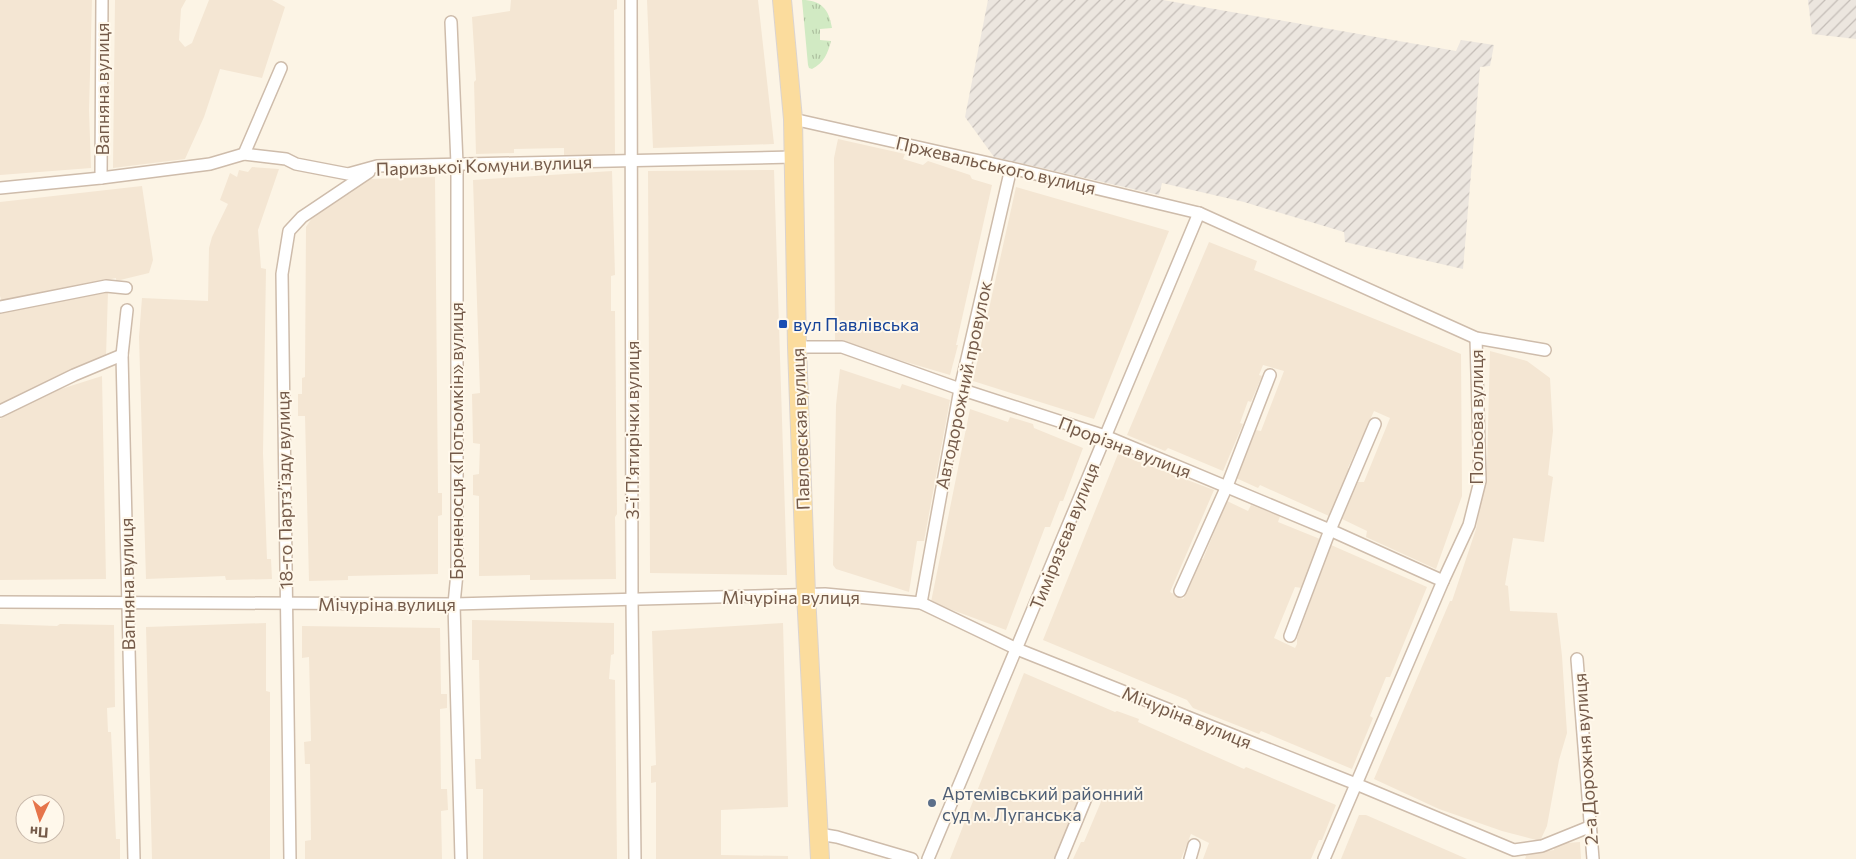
<svg xmlns="http://www.w3.org/2000/svg" width="1856" height="859" font-family="Commissioner,sans-serif">
<style>
.residential{fill:#f4e6d3;fill-rule:evenodd}
.industrial{fill:url(#industrial-furrows)}
.grass{fill:url(#grass-tufts)}
.lines{fill:none;stroke-linecap:round;stroke-linejoin:round}
.street-casing{stroke:#cebcab;stroke-width:14}
.primary-casing{stroke:#dbd4d0;stroke-width:20}
.street{stroke:#fff;stroke-width:11}
.primary{stroke:#fbdc9d;stroke-width:18}
.transit-dot{fill:#1a4fb4;stroke:#fff8eb;stroke-width:2}
.service-dot{fill:#5c6f8a;stroke:#fff8eb;stroke-width:2}
.labels{text-anchor:middle;dominant-baseline:central;stroke-width:4;stroke-linejoin:round;paint-order:stroke}
.street-label{font-size:18px;fill:#755b4a;stroke:#fff8eb}
.transit-label{font-size:18px;fill:#164399;stroke:#fff8eb;text-anchor:start}
.service-label{font-size:18px;fill:#4e5e75;stroke:#fff8eb;text-anchor:start}
</style>
<defs>
<pattern id="industrial-furrows" width="10" height="10" patternUnits="userSpaceOnUse" patternTransform="scale(1.25)"><rect width="10" height="10" fill="#ece6df"/><path d="M-1 1l2-2M0 10L10 0M9 11l2-2" fill="none" stroke="#c4bdb7"/></pattern>
<pattern id="grass-tufts" width="24" height="20" patternUnits="userSpaceOnUse" patternTransform="scale(1.25)"><rect width="24" height="20" fill="#d1eac3"/><path d="M3 7l-1-3M5 7V3M7 7l1-3M15 17l-1-3M17 17v-4M19 17l1-3" fill="none" stroke="#aec1a0"/></pattern>
</defs>
<rect width="100%" height="100%" fill="#fcf4e5"/>
<g class="residential">
<path d="M 0,0 L 92,0 L 89,110 L 91,168 L 0,175 Z"/>
<path d="M 115,0 L 186,0 L 181,9 L 179,40 L 185,47 L 192,43 L 209,0 L 272,0 L 285,7 L 262,78 L 220,69 L 204,117 L 185,159 L 113,168 Z"/>
<path d="M 511,0 L 617,0 L 617,9 L 614,10 L 615,155 L 564,157 L 564,148 L 514,149 L 514,153 L 476,154 L 474,82 L 476,80 L 472,17 L 510,11 Z"/>
<path d="M 647,0 L 758,0 L 774,144 L 653,148 Z"/>
<path d="M 838,139 L 905,154 L 903,159 L 923,165 L 928,161 L 970,175 L 972,179 L 992,185 L 956,345 L 958,345 L 950,375 L 835,341 L 834,158 Z"/>
<path d="M 252,167 L 279,169 L 258,230 L 261,268 L 266,269 L 263,453 L 267,559 L 271,559 L 272,579 L 226,580 L 225,576 L 146,579 L 139,337 L 142,298 L 208,301 L 209,248 L 212,237 L 228,204 L 220,200 L 230,173 L 237,177 L 239,170 L 248,172 Z"/>
<path d="M 774,170 L 787,575 L 650,573 L 648,171 Z"/>
<path d="M 612,171 L 615,275 L 611,276 L 611,311 L 615,311 L 617,514 L 615,517 L 616,579 L 530,580 L 530,575 L 479,576 L 479,496 L 473,495 L 473,475 L 479,474 L 480,444 L 473,443 L 472,394 L 480,393 L 473,180 Z"/>
<path d="M 435,177 L 438,493 L 442,493 L 442,515 L 438,516 L 438,574 L 348,576 L 348,580 L 309,581 L 305,416 L 298,416 L 298,394 L 302,394 L 302,378 L 305,377 L 306,227 L 316,212 L 352,192 L 353,187 L 369,179 Z"/>
<path d="M 142,186 L 153,260 L 149,273 L 116,281 L 116,278 L 2,302 L 0,296 L 0,202 Z"/>
<path d="M 1016,187 L 1169,231 L 1094,419 L 973,381 Z"/>
<path d="M 1209,242 L 1257,261 L 1254,270 L 1461,354 L 1462,496 L 1436,569 L 1366,537 L 1367,531 L 1342,519 L 1358,482 L 1364,482 L 1390,418 L 1374,411 L 1348,468 L 1351,470 L 1329,516 L 1260,485 L 1258,488 L 1236,478 L 1256,430 L 1261,431 L 1284,371 L 1263,365 L 1259,375 L 1262,376 L 1251,402 L 1248,401 L 1240,423 L 1243,424 L 1223,471 L 1168,448 L 1165,451 L 1127,435 Z"/>
<path d="M 108,291 L 106,357 L 0,406 L 0,312 Z"/>
<path d="M 1490,351 L 1527,361 L 1550,378 L 1553,431 L 1548,475 L 1553,477 L 1544,542 L 1513,538 L 1505,585 L 1508,586 L 1510,611 L 1557,613 L 1562,656 L 1567,733 L 1559,760 L 1547,826 L 1540,841 L 1502,831 L 1439,809 L 1374,779 L 1450,601 L 1452,601 L 1476,529 L 1487,466 Z"/>
<path d="M 840,369 L 900,389 L 902,384 L 950,400 L 924,541 L 917,541 L 909,592 L 836,569 L 833,565 L 836,405 Z"/>
<path d="M 102,376 L 106,579 L 0,580 L 0,419 L 39,396 Z"/>
<path d="M 970,409 L 1008,422 L 1010,417 L 1033,424 L 1034,428 L 1083,448 L 1063,501 L 1060,501 L 1050,527 L 1045,527 L 1006,630 L 931,602 Z"/>
<path d="M 1118,454 L 1214,490 L 1170,592 L 1183,599 L 1193,579 L 1191,577 L 1199,559 L 1203,559 L 1227,501 L 1248,511 L 1251,505 L 1280,516 L 1278,522 L 1320,539 L 1302,588 L 1295,587 L 1274,638 L 1295,648 L 1297,644 L 1297,638 L 1331,545 L 1427,587 L 1390,677 L 1386,677 L 1370,716 L 1373,718 L 1352,769 L 1261,731 L 1259,734 L 1193,708 L 1187,700 L 1043,640 Z"/>
<path d="M 472,620 L 614,623 L 614,654 L 611,655 L 609,679 L 615,680 L 617,859 L 483,859 L 483,789 L 476,789 L 475,759 L 481,759 L 479,660 L 472,660 Z"/>
<path d="M 266,623 L 266,691 L 270,692 L 270,859 L 152,859 L 146,627 Z"/>
<path d="M 783,623 L 788,807 L 721,810 L 721,855 L 788,856 L 788,859 L 656,859 L 656,782 L 651,783 L 651,766 L 656,765 L 652,631 Z"/>
<path d="M 0,624 L 57,626 L 60,624 L 114,625 L 115,707 L 107,708 L 108,732 L 111,732 L 116,839 L 120,839 L 120,859 L 0,859 ZM 25,804 L 55,804 L 55,834 L 25,834 Z"/>
<path d="M 302,626 L 440,628 L 441,694 L 447,694 L 447,708 L 440,709 L 441,789 L 447,789 L 448,810 L 441,811 L 442,859 L 305,859 L 305,841 L 311,840 L 310,764 L 305,764 L 304,742 L 311,741 L 309,657 L 302,658 Z"/>
<path d="M 1024,673 L 1115,712 L 1117,711 L 1139,719 L 1138,722 L 1244,769 L 1246,767 L 1336,805 L 1322,840 L 1319,840 L 1311,859 L 1203,859 L 1209,843 L 1191,834 L 1181,859 L 1073,859 L 1081,842 L 1084,842 L 1103,797 L 1084,790 L 1070,822 L 1073,823 L 1058,859 L 950,859 Z"/>
<path d="M 1359,815 L 1366,815 L 1467,859 L 1341,859 Z"/>
<path d="M 1580,842 L 1581,859 L 1525,859 L 1527,854 L 1554,850 L 1554,844 Z"/>
</g>
<g class="industrial">
<path d="M 988,0 L 1163,0 L 1456,51 L 1461,40 L 1494,45 L 1490,66 L 1480,67 L 1463,269 L 1345,242 L 1344,232 L 1244,202 L 1162,183 L 1159,195 L 994,157 L 965,117 Z"/>
<path d="M 1808,0 L 1856,0 L 1856,39 L 1812,34 Z"/>
</g>
<path class="grass" d="M 802,0 C 821,0 829,9 832,28 L 820,29 L 820,40 L 831,41 C 828,53 824,63 812,69 L 809,68 L 808,65 Z"/>
<g class="lines">
<g class="street-casing">
<g id="street">
<path d="M 631,0 L 632,600 L 635,859"/>
<path d="M 451,22 L 457,164 L 457,573 L 454,604 L 461,859"/>
<path d="M 793,119 L 1011,168 L 1199,213 L 1476,338 L 1545,350"/>
<path d="M 244,154 L 281,68"/>
<path d="M 101,178 L 102,0"/>
<path d="M 0,188 L 101,178 L 210,164 L 244,154 L 286,159 L 296,164 L 348,174 L 377,166 L 793,157"/>
<path d="M 0,307 L 106,286 L 126,288"/>
<path d="M 127,310 L 122,355 L 134,859"/>
<path d="M 797,347 L 842,347 L 960,389 L 1105,436 L 1330,530 L 1443,581"/>
<path d="M 0,411 L 74,375 L 122,355"/>
<path d="M 1180,591 L 1227,486 L 1270,375"/>
<path d="M 0,602 L 454,604 L 825,594 L 921,603 L 1017,649 L 1356,784 L 1514,850 L 1542,846 L 1589,827"/>
<path d="M 921,603 L 960,389 L 1011,168"/>
<path d="M 1290,636 L 1330,530 L 1375,424"/>
<path d="M 1577,659 L 1593,859"/>
<path d="M 819,834 L 837,837 L 912,859"/>
<path d="M 290,859 L 282,274 L 289,231 L 302,217 L 369,172"/>
<path d="M 928,859 L 1199,213"/>
<path d="M 1061,859 L 1086,798"/>
<path d="M 1190,859 L 1194,845"/>
<path d="M 1324,859 L 1443,581 L 1469,525 L 1480,481 L 1476,338"/>
</g>
</g>
<g class="primary-casing">
<path id="primary" d="M 782,0 L 793,119 L 797,347 L 806,594 L 820,859"/>
</g>
<use href="#street" class="street"/>
<use href="#primary" class="primary"/>
</g>
<rect class="transit-dot" x="778" y="319" width="10" height="10" rx="2.5"/>
<circle class="service-dot" cx="932" cy="803" r="5"/>
<g class="labels">
<g class="street-label">
<text transform="translate(102 89) rotate(-90)">Вапняна вулиця</text>
<text transform="translate(484 165) rotate(-2)">Паризької Комуни вулиця</text>
<text transform="translate(996 165) rotate(13)">Пржевальського вулиця</text>
<text transform="translate(963 385) rotate(-78)">Автодорожний провулок</text>
<text transform="translate(1476 417) rotate(-90)">Польова вулиця</text>
<text transform="translate(800 429) rotate(-92)">Павловская вулиця</text>
<text transform="translate(632 430) rotate(-90)">3-ї П’ятирічки вулиця</text>
<text transform="translate(456 441) rotate(-90)">Броненосця «Потьомкін» вулиця</text>
<text transform="translate(1125 447) rotate(21)">Прорізна вулиця</text>
<text transform="translate(284 490) rotate(-91)">18-го Партз’їзду вулиця</text>
<text transform="translate(1064 536) rotate(-68)">Тимірязєва вулиця</text>
<text transform="translate(127 584) rotate(-91)">Вапняна вулиця</text>
<text x="791" y="597">Мічуріна вулиця</text>
<text x="387" y="604">Мічуріна вулиця</text>
<text transform="translate(1187 717) rotate(22)">Мічуріна вулиця</text>
<text transform="translate(1585 759) rotate(-94)">2-а Дорожня вулиця</text>
</g>
<g class="transit-label">
<text x="793" y="324">вул Павлівська</text>
</g>
<g class="service-label">
<text x="942" y="793">Артемівський районний<tspan x="942" dy="21">суд м. Луганська</tspan></text>
</g>
</g>
<g transform="translate(40 819) rotate(184)"><circle r="24" fill="#fff8eb" stroke="#c8b9ab"/>
<path d="M0-4L9 19L0 12L-9 19Z" fill="#e6744a"/>
<text y="-8" font-size="14" font-weight="bold" text-anchor="middle" fill="#755b4a">Пн</text>
</g>
</svg>
